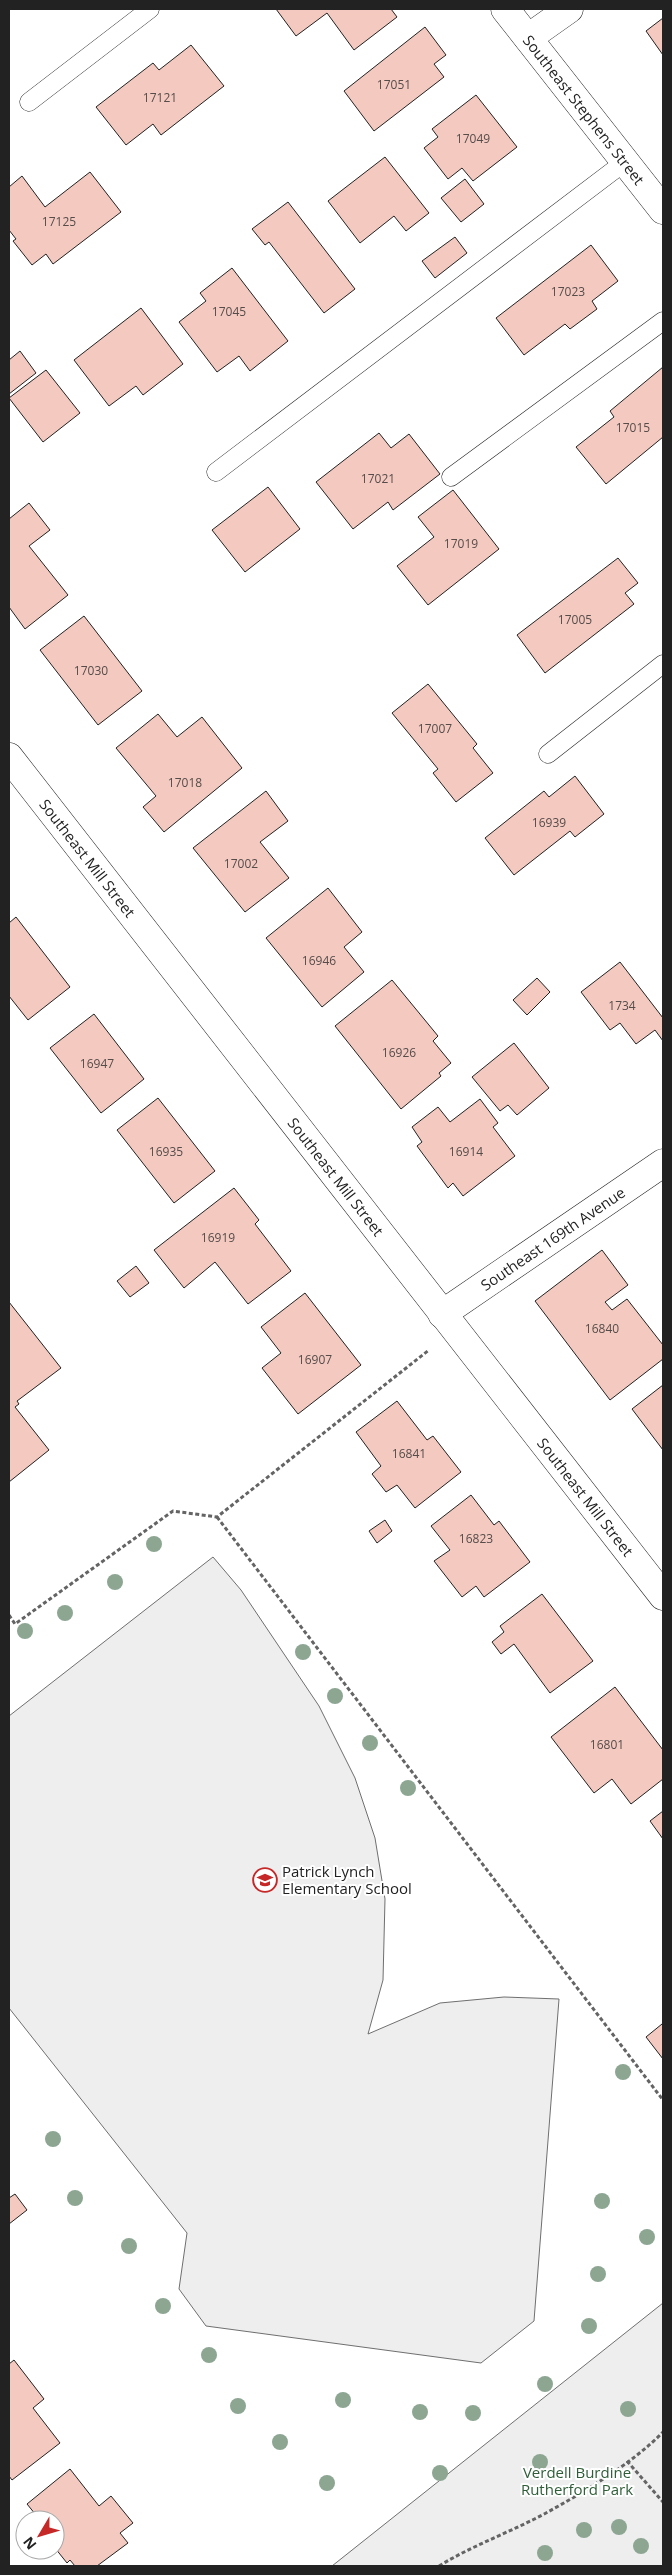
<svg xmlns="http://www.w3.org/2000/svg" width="672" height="2575" font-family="'Open Sans',sans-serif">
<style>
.green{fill:#eee;stroke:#6f6f6f}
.building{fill:#f3c9c0;stroke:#222}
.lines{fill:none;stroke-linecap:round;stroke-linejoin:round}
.lane-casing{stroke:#222;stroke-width:19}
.street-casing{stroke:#222;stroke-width:29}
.path{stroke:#646464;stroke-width:3;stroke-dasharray:4 2.5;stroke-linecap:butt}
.lane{stroke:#fff;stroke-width:18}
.street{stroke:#fff;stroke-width:28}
.tree{fill:#8da692}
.labels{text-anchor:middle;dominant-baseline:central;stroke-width:4;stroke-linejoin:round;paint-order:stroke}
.number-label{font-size:12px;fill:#564c4a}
.street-label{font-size:15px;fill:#222;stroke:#fff}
.poi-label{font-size:15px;fill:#222;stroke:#fff;text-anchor:start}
.park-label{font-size:15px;fill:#2f5e38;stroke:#fff}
</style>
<rect width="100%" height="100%" fill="#fff"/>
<g class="green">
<path d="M 213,1557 L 241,1590 L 319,1706 L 355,1778 L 375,1838 L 385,1899 L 383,1980 L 368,2034 L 440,2003 L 504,1997 L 559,1999 L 534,2321 L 481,2363 L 206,2326 L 179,2289 L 187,2233 L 9,2008 L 9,1716 Z"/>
<path d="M 663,2303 L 663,2566 L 332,2566 Z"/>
</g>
<g class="building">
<path d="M 276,9 L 391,9 L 397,17 L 354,50 L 327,13 L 296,36 Z"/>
<path d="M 663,18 L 663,55 L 646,31 Z"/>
<path d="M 425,27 L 446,55 L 434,64 L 444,77 L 374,131 L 344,91 Z"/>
<path d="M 191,45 L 224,86 L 161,135 L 153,124 L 126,145 L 96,107 L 153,63 L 159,70 Z"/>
<path d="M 476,95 L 517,147 L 473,181 L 462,168 L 448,179 L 424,148 L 438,137 L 432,129 Z"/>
<path d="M 385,157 L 429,213 L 406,231 L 394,216 L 360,243 L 328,201 Z"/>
<path d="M 90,172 L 121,212 L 53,264 L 46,254 L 32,265 L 13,241 L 16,239 L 9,230 L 9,187 L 22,176 L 45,207 Z"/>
<path d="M 465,179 L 484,204 L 461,222 L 441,198 Z"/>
<path d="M 288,202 L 355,289 L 324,313 L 269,242 L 265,245 L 252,229 Z"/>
<path d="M 455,237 L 467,253 L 435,278 L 422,261 Z"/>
<path d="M 591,245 L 618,281 L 592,301 L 597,309 L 570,329 L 565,324 L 524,355 L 496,318 Z"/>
<path d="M 232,268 L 288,341 L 250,371 L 239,356 L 217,372 L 179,322 L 206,301 L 200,293 Z"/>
<path d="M 141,308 L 183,364 L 143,395 L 136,386 L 109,406 L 74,360 Z"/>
<path d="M 20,351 L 36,373 L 9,394 L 9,360 Z"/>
<path d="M 663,367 L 663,437 L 606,484 L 576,447 L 614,417 L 610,411 Z"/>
<path d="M 46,370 L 80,413 L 43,442 L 9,398 Z"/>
<path d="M 379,433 L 391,448 L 409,434 L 440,474 L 393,510 L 388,502 L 353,529 L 316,482 Z"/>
<path d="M 268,487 L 300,529 L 245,572 L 212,530 Z"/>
<path d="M 453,490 L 499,549 L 428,605 L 397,566 L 434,537 L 418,517 Z"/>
<path d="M 29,503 L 50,530 L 29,546 L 68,595 L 25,629 L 9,607 L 9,519 Z"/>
<path d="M 618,558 L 638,583 L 625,593 L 634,604 L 545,673 L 517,635 Z"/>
<path d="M 84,616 L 142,691 L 98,725 L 40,650 Z"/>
<path d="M 428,684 L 477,744 L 473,748 L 493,773 L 456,802 L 433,773 L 438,769 L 392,713 Z"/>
<path d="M 158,714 L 177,737 L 202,717 L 242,768 L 164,832 L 143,807 L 156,796 L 116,748 Z"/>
<path d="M 575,776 L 604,814 L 575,837 L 570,831 L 514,875 L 485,838 L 544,791 L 549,797 Z"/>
<path d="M 266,791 L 288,821 L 260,842 L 289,878 L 245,912 L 193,848 Z"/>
<path d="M 328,888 L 362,932 L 344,947 L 364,972 L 322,1007 L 266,938 Z"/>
<path d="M 16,917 L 70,987 L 28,1020 L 9,996 L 9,923 Z"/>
<path d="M 620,962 L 663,1018 L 663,1041 L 655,1030 L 636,1044 L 620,1023 L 610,1030 L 581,992 Z"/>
<path d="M 537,978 L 550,992 L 527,1015 L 513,1000 Z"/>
<path d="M 392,980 L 438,1036 L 433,1041 L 451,1063 L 439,1073 L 441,1076 L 401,1109 L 335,1026 Z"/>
<path d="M 94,1014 L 144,1079 L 101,1113 L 50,1048 Z"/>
<path d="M 514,1043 L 549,1088 L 517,1115 L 508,1105 L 500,1111 L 472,1077 Z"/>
<path d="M 158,1098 L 215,1171 L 174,1203 L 117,1130 Z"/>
<path d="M 480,1099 L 498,1123 L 493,1127 L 515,1156 L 463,1196 L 453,1183 L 448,1188 L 417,1146 L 422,1142 L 412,1127 L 438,1107 L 450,1122 Z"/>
<path d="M 234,1188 L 259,1220 L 255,1224 L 291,1271 L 248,1304 L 215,1262 L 184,1288 L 154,1250 Z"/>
<path d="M 602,1250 L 628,1285 L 605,1302 L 612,1310 L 627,1299 L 663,1345 L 663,1359 L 610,1400 L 535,1301 Z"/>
<path d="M 136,1266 L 149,1283 L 130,1297 L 117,1281 Z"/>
<path d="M 305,1293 L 361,1365 L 298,1414 L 262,1368 L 281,1353 L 261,1327 Z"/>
<path d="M 9,1302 L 61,1368 L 17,1401 L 19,1404 L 15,1407 L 49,1450 L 9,1482 Z"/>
<path d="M 663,1385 L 663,1450 L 632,1409 Z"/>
<path d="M 397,1401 L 427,1440 L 433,1436 L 461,1472 L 415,1508 L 397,1485 L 386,1492 L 372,1474 L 381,1466 L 356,1432 Z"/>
<path d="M 471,1495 L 494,1525 L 499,1521 L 530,1562 L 484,1597 L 476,1586 L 462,1597 L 434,1561 L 450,1550 L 431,1526 Z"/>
<path d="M 385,1520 L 392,1531 L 377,1543 L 369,1531 Z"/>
<path d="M 542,1594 L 593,1661 L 550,1693 L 514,1644 L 501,1654 L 492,1642 L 504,1632 L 500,1626 Z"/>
<path d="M 615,1687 L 663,1750 L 663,1779 L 631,1804 L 612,1779 L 594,1793 L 551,1737 Z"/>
<path d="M 663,1811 L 663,1839 L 650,1821 Z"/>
<path d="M 662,2024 L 663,2026 L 663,2059 L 646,2037 Z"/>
<path d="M 15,2194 L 27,2210 L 9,2224 L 9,2198 Z"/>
<path d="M 14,2360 L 44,2399 L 33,2408 L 60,2443 L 12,2480 L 9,2476 L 9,2364 Z"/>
<path d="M 70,2469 L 99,2506 L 111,2496 L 133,2523 L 120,2533 L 128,2543 L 97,2566 L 75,2566 L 70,2560 L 67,2563 L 55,2548 L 55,2520 L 40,2520 L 27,2504 Z"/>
</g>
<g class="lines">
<g class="lane-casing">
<g id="lane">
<path d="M 29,102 L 150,9"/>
<path d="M 216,472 L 626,161"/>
<path d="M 451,477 L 663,321"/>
<path d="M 548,754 L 663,664"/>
</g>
</g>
<g class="street-casing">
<g id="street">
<path id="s1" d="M 505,9 L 663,210"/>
<path d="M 528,38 L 569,9"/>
<path id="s2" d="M 9,757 L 663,1596"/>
<path id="s3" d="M 442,1314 L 663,1163"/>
</g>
</g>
<g class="path">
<path d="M 217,1517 L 663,2100"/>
<path d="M 9,1615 L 15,1624 L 173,1511 L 217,1517 L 429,1350"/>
<path d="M 627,2461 L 663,2502"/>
<path d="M 439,2566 C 473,2545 511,2532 546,2513 C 584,2492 633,2463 663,2432"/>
</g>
<use href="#lane" class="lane"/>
<use href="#street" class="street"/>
</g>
<g class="tree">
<circle cx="154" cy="1544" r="8"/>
<circle cx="115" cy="1582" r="8"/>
<circle cx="65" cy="1613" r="8"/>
<circle cx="25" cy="1631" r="8"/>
<circle cx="303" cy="1652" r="8"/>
<circle cx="335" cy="1696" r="8"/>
<circle cx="370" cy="1743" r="8"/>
<circle cx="408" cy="1788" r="8"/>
<circle cx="623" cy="2072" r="8"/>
<circle cx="53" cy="2139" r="8"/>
<circle cx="75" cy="2198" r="8"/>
<circle cx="602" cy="2201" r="8"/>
<circle cx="647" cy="2237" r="8"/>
<circle cx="129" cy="2246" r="8"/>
<circle cx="598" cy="2274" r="8"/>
<circle cx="163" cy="2306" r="8"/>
<circle cx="589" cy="2326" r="8"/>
<circle cx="209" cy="2355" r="8"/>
<circle cx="545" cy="2384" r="8"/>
<circle cx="343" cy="2400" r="8"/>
<circle cx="238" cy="2406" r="8"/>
<circle cx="628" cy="2409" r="8"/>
<circle cx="420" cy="2412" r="8"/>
<circle cx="473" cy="2413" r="8"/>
<circle cx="280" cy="2442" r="8"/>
<circle cx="540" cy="2462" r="8"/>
<circle cx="440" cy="2473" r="8"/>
<circle cx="327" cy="2483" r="8"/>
<circle cx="619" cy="2527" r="8"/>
<circle cx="584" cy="2530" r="8"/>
<circle cx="641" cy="2546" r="8"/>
<circle cx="545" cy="2553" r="8"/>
</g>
<defs>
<g id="school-ring" transform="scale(1.25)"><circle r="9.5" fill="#fff" stroke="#c62828" stroke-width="1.5"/><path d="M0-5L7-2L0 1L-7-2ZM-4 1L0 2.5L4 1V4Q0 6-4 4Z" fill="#c62828"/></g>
</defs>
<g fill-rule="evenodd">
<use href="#school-ring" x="265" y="1880"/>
</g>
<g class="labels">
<g class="number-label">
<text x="394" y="84">17051</text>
<text x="160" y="97">17121</text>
<text x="473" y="138">17049</text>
<text x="59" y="221">17125</text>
<text x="568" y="291">17023</text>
<text x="229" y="311">17045</text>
<text x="633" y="427">17015</text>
<text x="378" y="478">17021</text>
<text x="461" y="543">17019</text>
<text x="575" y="619">17005</text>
<text x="91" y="670">17030</text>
<text x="435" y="728">17007</text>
<text x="185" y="782">17018</text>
<text x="549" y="822">16939</text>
<text x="241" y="863">17002</text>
<text x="319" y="960">16946</text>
<text x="622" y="1005">1734</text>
<text x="399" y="1052">16926</text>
<text x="97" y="1063">16947</text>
<text x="166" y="1151">16935</text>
<text x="466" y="1151">16914</text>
<text x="218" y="1237">16919</text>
<text x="602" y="1328">16840</text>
<text x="315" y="1359">16907</text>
<text x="409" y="1453">16841</text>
<text x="476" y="1538">16823</text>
<text x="607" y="1744">16801</text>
</g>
<g class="street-label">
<text stroke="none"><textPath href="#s1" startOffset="128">Southeast Stephens Street</textPath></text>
<text stroke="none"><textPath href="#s2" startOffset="128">Southeast Mill Street</textPath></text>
<text stroke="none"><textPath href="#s2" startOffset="532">Southeast Mill Street</textPath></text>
<text stroke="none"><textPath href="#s3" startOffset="134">Southeast 169th Avenue</textPath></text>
<text stroke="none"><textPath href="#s2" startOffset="938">Southeast Mill Street</textPath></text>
</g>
<g class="poi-label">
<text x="282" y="1871">Patrick Lynch<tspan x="282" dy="17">Elementary School</tspan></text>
</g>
<g class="park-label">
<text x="577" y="2472">Verdell Burdine<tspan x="577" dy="17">Rutherford Park</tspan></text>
</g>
</g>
<rect width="672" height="2575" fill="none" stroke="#222222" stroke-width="20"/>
<g transform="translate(40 2535) rotate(232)"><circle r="24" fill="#ffffff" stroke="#a7a7a7"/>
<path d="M0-4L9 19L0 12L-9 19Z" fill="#c62828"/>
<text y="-8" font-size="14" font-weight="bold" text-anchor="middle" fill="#222222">N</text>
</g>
</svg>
